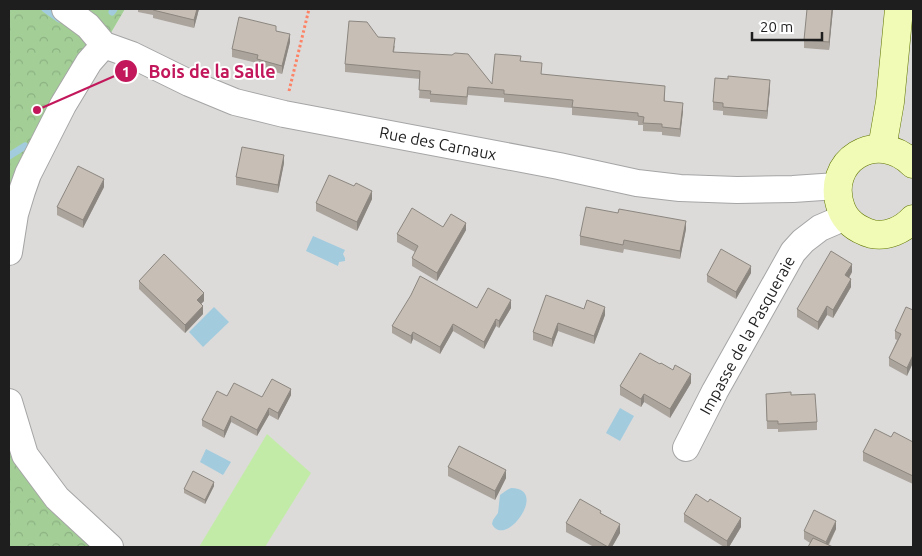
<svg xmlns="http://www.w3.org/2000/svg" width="922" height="556" font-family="Ubuntu,sans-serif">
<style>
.residential{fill:#dcdbda}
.grass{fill:#c3eba8}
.forest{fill:url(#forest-crowns)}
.water{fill:#a2cbde}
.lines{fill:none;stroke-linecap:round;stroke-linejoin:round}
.stream{stroke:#a2cbde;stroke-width:7}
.street-casing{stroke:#a5a5a5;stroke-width:28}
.secondary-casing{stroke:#607702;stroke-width:29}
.path{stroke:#fd8366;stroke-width:3;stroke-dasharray:2.5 2.5;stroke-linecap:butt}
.street{stroke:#fff;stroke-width:26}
.secondary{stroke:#f1fbb5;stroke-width:28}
.wall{fill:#aba49d}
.shaded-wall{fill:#8b867f}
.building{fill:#c7bfb6;stroke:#8b867f}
.labels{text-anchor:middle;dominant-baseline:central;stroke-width:4;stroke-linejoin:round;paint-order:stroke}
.street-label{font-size:16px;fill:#1e1e1e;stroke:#fff}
.leader{fill:none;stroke:#c2185b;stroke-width:2}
.callout-dot{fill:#c2185b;stroke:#fff;stroke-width:2}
.mark-label{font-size:15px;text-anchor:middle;font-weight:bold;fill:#fff}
.callout-label{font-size:18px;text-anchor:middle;font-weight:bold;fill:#c2185b;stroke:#fff;stroke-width:4;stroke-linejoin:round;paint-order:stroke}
</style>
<defs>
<pattern id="forest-crowns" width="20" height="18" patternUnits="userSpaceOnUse" patternTransform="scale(1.25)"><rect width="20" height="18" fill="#a3cf97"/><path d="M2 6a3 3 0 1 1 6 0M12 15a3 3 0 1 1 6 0" fill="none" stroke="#8cb182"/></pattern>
</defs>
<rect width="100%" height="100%" fill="#efece3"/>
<path class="residential" d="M 125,9 L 913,9 L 913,547 L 110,547 L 57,498 L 9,402 L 9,259 L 28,174 Z"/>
<path class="grass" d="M 267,434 L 311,473 L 265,547 L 199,547 Z"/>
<g class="forest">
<path d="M 9,9 L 125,9 L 28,174 L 9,259 Z"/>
<path d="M 9,402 L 25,455 L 110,547 L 9,547 Z"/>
</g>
<g class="water">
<path d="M 313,236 L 345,250 L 343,254 L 345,258 L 345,261 L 339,262 L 338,266 L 306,251 Z"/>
<path d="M 214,307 L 229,322 L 203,347 L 189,332 Z"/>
<path d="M 620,408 L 634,416 L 620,441 L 606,433 Z"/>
<path d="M 206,449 L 231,462 L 223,475 L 200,462 Z"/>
<path d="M 511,488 C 550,488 505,550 492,524 L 493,520 L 498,513 L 500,495 L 507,490 Z"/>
</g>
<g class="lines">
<g class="stream">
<path d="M 45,9 L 59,19"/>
<path d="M 112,12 L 114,9"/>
<path d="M 9,156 L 25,146"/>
</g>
<g class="street-casing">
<g id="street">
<path d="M 65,9 L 88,26 L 104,45 L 132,55 L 189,83 L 235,102 L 284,114 L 559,166 L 637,183 L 680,188 L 737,190 L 793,189 L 837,186"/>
<path d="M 9,252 L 15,214 L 22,191 L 28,174 L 63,105 L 89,62 L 104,45"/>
<path d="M 9,402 L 25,455 L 57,498 L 110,547"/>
<path d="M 686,448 L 715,391 L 793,252 L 803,241 L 820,228 L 834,222 L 843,214"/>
</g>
</g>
<g class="secondary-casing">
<g id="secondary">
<path d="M 882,148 L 890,102 L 899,9"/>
<path d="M 913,164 C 877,128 824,161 841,208 C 846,222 858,230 872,234 C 887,237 903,230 913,219"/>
</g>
</g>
<path class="path" d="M 289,91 L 309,9"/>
<use href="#street" class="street"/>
<use href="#secondary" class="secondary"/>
</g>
<g class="wall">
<path d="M 138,9 L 199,9 L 194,28 L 153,18 L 153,15 L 138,12 Z"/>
<path d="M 833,9 L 829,50 L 804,48 L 804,40 Z"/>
<path d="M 276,31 L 290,42 L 282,74 L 257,67 L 257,63 L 232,57 L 232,49 Z"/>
<path d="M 378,37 L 395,46 L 394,52 L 492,84 L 520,61 L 542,74 L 665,94 L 665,101 L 683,111 L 680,137 L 662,135 L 662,132 L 643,131 L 643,125 L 638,125 L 638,121 L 572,115 L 572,108 L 504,102 L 504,98 L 468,95 L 467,105 L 430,102 L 430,99 L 419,98 L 420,79 L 345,72 L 345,64 Z"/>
<path d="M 728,79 L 770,88 L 767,119 L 723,115 L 723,111 L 713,110 L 713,102 Z"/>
<path d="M 284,163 L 278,193 L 236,185 L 236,177 Z"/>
<path d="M 104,187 L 83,228 L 57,215 L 57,207 Z"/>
<path d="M 372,199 L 357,231 L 316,211 L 316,203 Z"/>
<path d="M 443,227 L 466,230 L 437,281 L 412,266 L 412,258 L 415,252 L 397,242 L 397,234 Z"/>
<path d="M 686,229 L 680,259 L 624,249 L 623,253 L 580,245 L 580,236 Z"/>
<path d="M 852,272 L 849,278 L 851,287 L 833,318 L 827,315 L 818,330 L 797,317 L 797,309 Z"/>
<path d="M 751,273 L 736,299 L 707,282 L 707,275 Z"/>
<path d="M 139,281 L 204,301 L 201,304 L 203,314 L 185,333 L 139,289 Z"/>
<path d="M 477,308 L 511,308 L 499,328 L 496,326 L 484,349 L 453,331 L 440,354 L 413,339 L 411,344 L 392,333 L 392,326 Z"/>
<path d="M 584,309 L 605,315 L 594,344 L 558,331 L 552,347 L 533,340 L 533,332 Z"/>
<path d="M 913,310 L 907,376 L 889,366 L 889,358 L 897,340 L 895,339 L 895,331 Z"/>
<path d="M 691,383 L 670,418 L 644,402 L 641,407 L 620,395 L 620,386 Z"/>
<path d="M 766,394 L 791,395 L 817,422 L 817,430 L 778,432 L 778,429 L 767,429 Z"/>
<path d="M 291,395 L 278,420 L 269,415 L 257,436 L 231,422 L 224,438 L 202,426 L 202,420 L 227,396 L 262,397 Z"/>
<path d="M 891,437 L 913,442 L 913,484 L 863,461 L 863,452 Z"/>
<path d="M 448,467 L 506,478 L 495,500 L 448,476 Z"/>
<path d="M 214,486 L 205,504 L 184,493 L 184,489 Z"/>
<path d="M 601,513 L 620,533 L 612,547 L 594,547 L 566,532 L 566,523 Z"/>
<path d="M 684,514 L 741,527 L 729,547 L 724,547 L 684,522 Z"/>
<path d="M 836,529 L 829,545 L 810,543 L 804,539 L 804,531 Z"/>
</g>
<g class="shaded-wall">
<path d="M 197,9 L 199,9 L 194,28 L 194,20 Z"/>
<path d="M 832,9 L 833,9 L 829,50 L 829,42 Z"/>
<path d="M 290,34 L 290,42 L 282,74 L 282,66 Z"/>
<path d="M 770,80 L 770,88 L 767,119 L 767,111 Z"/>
<path d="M 683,103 L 683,111 L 680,137 L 680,129 Z"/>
<path d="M 284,155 L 284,163 L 278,193 L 278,185 Z"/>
<path d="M 104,179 L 104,187 L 83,228 L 83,220 Z"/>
<path d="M 372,191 L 372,199 L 357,231 L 357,222 Z"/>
<path d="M 686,221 L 686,229 L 680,259 L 680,251 Z"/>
<path d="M 466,223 L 466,230 L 437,281 L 437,273 Z"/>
<path d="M 852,264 L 852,272 L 845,284 L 845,275 Z"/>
<path d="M 751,266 L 751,273 L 736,299 L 736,292 Z"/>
<path d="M 851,279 L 851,287 L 833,318 L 833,310 Z"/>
<path d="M 204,293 L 204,301 L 197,308 L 197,300 Z"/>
<path d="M 511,300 L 511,308 L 499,328 L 499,321 Z"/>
<path d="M 203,306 L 203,314 L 185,333 L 185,325 Z"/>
<path d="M 827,306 L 827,315 L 818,330 L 818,322 Z"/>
<path d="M 605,307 L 605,315 L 594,344 L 594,336 Z"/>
<path d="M 496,319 L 496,326 L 484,349 L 484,342 Z"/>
<path d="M 558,323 L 558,331 L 552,347 L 552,339 Z"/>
<path d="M 453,324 L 453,331 L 440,354 L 440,347 Z"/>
<path d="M 413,332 L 413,339 L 411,344 L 411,336 Z"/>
<path d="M 913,355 L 913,363 L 907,376 L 907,368 Z"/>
<path d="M 691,374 L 691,383 L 670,418 L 670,409 Z"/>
<path d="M 291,389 L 291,395 L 278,420 L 278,413 Z"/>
<path d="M 644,394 L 644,402 L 641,407 L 641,399 Z"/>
<path d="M 269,408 L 269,415 L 257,436 L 257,430 Z"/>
<path d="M 231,416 L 231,422 L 224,438 L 224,431 Z"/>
<path d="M 506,470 L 506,478 L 495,500 L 495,491 Z"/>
<path d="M 214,482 L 214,486 L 205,504 L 205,500 Z"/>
<path d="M 741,518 L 741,527 L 729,547 L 727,547 L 727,541 Z"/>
<path d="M 836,521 L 836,529 L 827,547 L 826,547 L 826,542 Z"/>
<path d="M 620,524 L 620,533 L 612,547 L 608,547 Z"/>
</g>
<g class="building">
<path d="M 153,9 L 197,9 L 194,20 L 153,10 Z"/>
<path d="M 807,9 L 832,9 L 829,42 L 804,40 Z"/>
<path d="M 239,17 L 276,26 L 276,31 L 290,34 L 282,66 L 257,59 L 258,55 L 232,49 Z"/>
<path d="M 349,21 L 367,22 L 378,37 L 395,38 L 393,52 L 452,55 L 455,53 L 468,54 L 492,84 L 495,54 L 521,56 L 520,61 L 542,63 L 541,74 L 665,86 L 664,101 L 683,103 L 680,129 L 662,127 L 662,124 L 643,123 L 644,117 L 638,116 L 638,113 L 572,107 L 573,100 L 504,94 L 504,90 L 468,87 L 467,97 L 430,94 L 431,91 L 419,90 L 420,71 L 345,64 Z"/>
<path d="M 728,76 L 770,80 L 767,111 L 723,107 L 723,103 L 713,102 L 715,78 L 728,79 Z"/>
<path d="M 242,147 L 284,155 L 278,185 L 236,177 Z"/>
<path d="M 78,166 L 104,179 L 83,220 L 57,207 Z"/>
<path d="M 329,175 L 354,186 L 356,183 L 372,191 L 357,222 L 316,203 Z"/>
<path d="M 586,207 L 618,213 L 619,209 L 686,221 L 680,251 L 624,240 L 623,245 L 580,236 Z"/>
<path d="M 412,208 L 443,227 L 451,214 L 466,223 L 437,273 L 412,258 L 418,246 L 397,234 Z"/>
<path d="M 721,249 L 751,266 L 736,292 L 707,275 Z"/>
<path d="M 831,251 L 852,264 L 845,275 L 851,279 L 833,310 L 827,306 L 818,322 L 797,309 Z"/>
<path d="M 164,254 L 204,293 L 197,300 L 203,306 L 185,325 L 139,281 Z"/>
<path d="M 420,276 L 477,308 L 488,288 L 511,300 L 499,321 L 496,319 L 484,342 L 453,324 L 440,347 L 413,332 L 411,336 L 392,326 L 411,295 Z"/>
<path d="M 546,295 L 584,309 L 587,300 L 605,307 L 594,336 L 558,323 L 552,339 L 533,332 Z"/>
<path d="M 906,307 L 913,310 L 913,355 L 907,368 L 889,358 L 901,334 L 895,331 Z"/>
<path d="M 640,353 L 660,364 L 661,363 L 673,370 L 675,365 L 691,374 L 670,409 L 644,394 L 641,399 L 620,386 Z"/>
<path d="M 272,379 L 291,389 L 278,413 L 269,408 L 257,430 L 231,416 L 224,431 L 202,420 L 217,391 L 227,396 L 234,383 L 262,397 Z"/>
<path d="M 791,392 L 791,395 L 815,394 L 817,422 L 778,424 L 778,421 L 767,421 L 766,394 Z"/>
<path d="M 875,429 L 891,437 L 894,432 L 913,442 L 913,476 L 863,452 Z"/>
<path d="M 459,446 L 506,470 L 495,491 L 448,467 Z"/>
<path d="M 193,471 L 214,482 L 205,500 L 184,489 Z"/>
<path d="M 696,494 L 708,502 L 710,499 L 741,518 L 727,541 L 684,514 Z"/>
<path d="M 580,499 L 601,511 L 600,513 L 620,524 L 608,547 L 566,523 Z"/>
<path d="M 814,510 L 836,521 L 826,542 L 804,531 Z"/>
<path d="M 813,538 L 833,547 L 808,547 Z"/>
</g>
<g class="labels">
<g class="street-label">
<text transform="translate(438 143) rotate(11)">Rue des Carnaux</text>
<text transform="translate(747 335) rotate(-61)">Impasse de la Pasqueraie</text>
</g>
</g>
<path class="leader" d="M37 110L126 71"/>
<g class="callout-dot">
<circle cx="37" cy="110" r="5"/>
<circle cx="126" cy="71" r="12"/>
</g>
<g class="mark-label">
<text x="126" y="77">1</text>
</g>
<g class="callout-label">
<text x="212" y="78">Bois de la Salle</text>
</g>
<rect width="922" height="556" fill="none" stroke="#1e1e1e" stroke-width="20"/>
<path d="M752 32v8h70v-8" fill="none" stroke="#1e1e1e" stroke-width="2.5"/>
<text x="760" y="32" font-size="15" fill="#1e1e1e" stroke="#ffffff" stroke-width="4" paint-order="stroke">20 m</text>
</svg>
